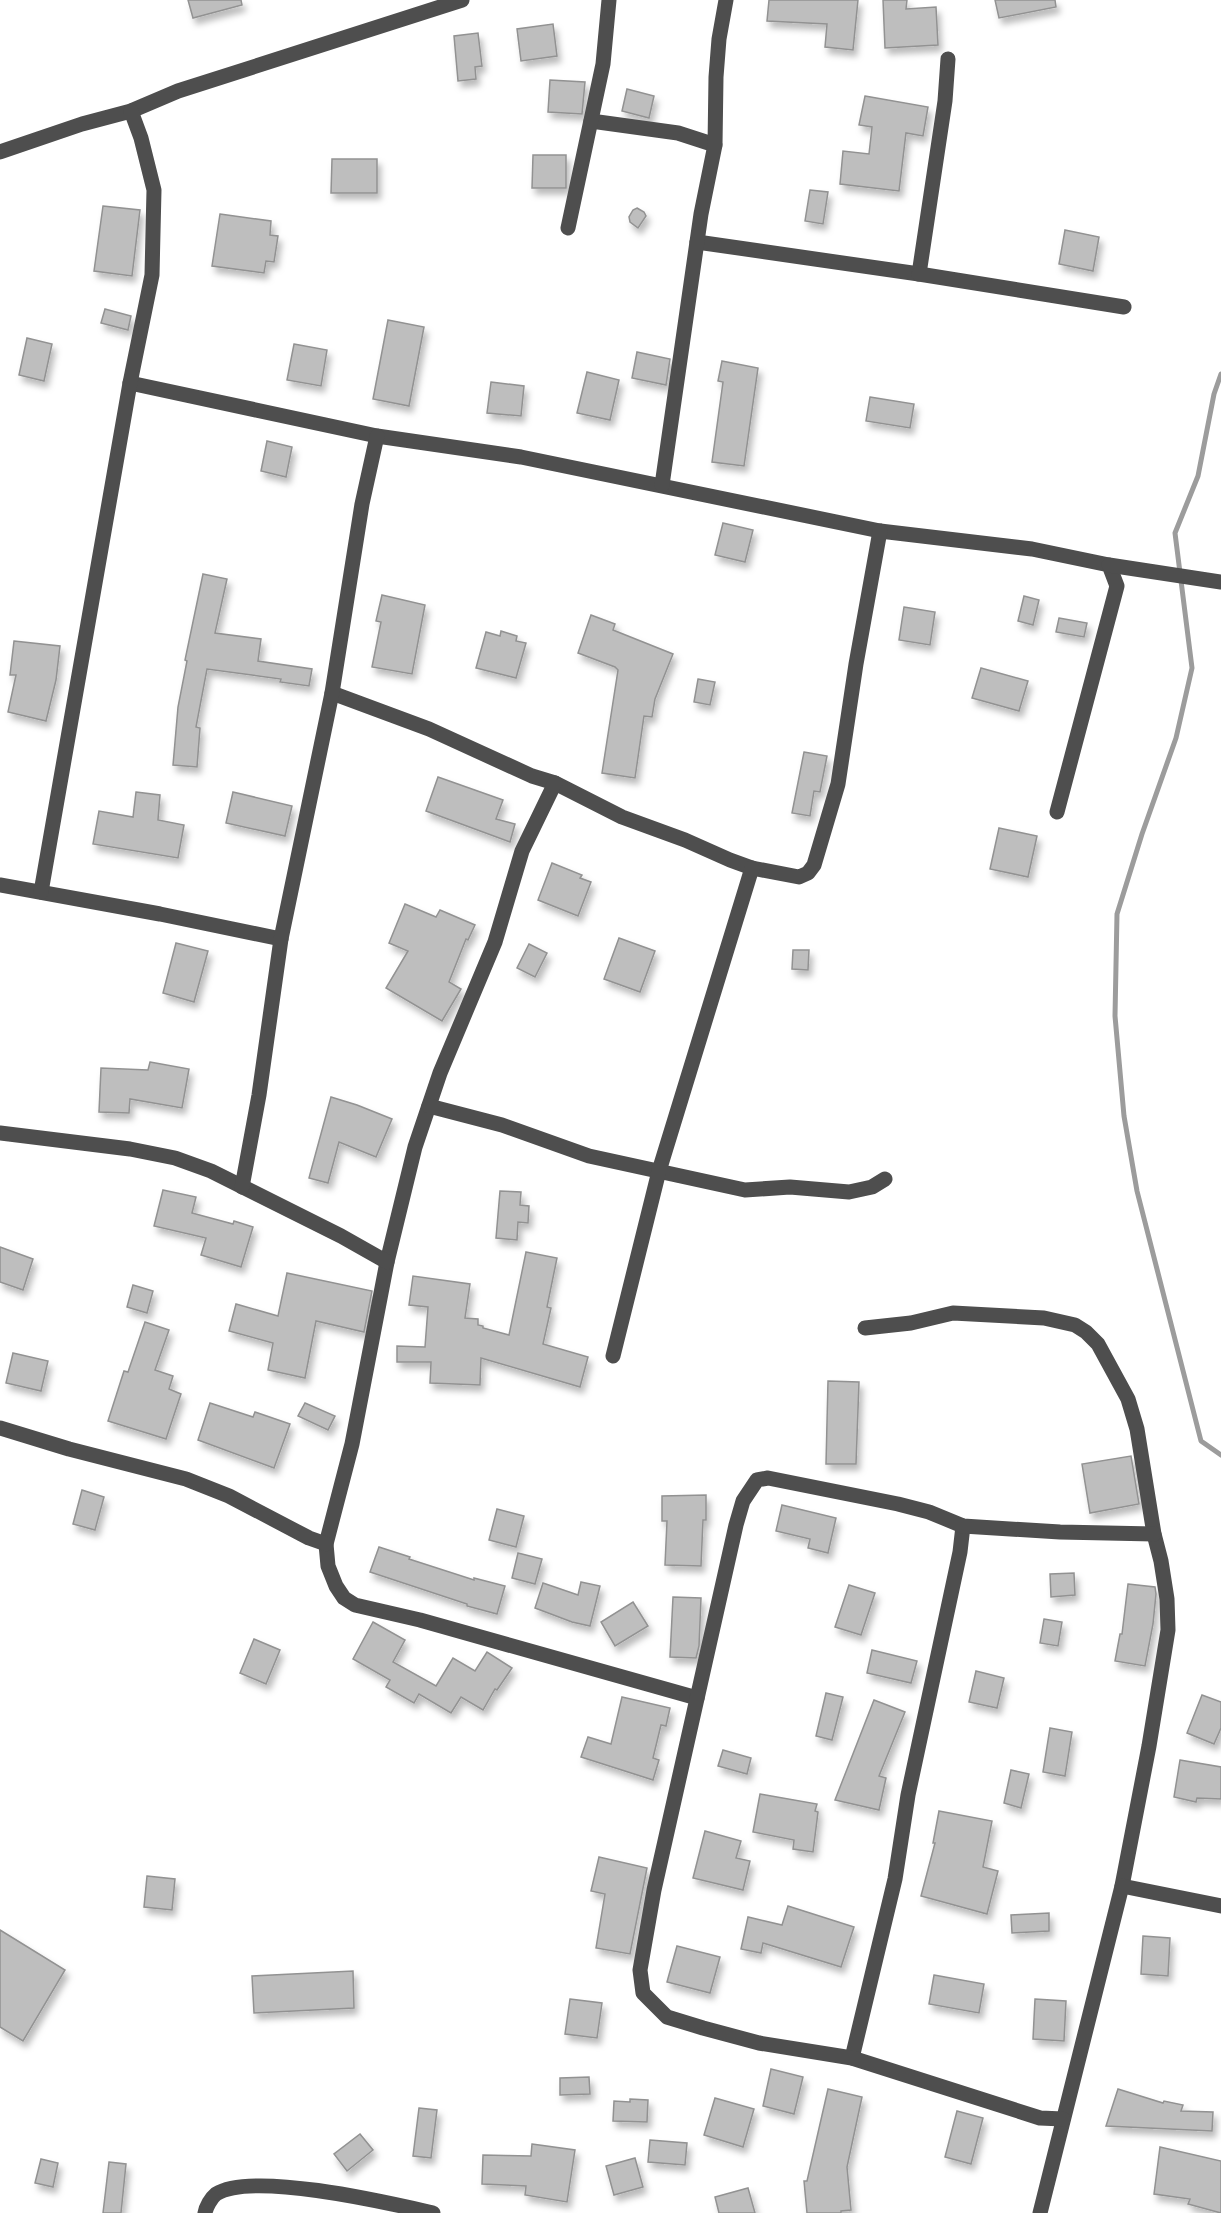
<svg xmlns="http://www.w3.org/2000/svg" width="1221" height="2213" font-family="'Open Sans',sans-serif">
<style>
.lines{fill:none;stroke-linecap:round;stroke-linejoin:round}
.stream{stroke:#9c9c9c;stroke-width:5}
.building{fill:#bebebe;stroke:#929292;stroke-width:1.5;filter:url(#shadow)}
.minor{stroke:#4e4e4e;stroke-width:15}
</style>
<defs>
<filter id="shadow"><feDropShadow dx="3.5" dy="6" stdDeviation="3" flood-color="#0004"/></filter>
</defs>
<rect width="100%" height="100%" fill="#fff"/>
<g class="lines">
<path class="stream" d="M 1221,374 L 1214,394 L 1198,476 L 1175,533 L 1192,668 L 1176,738 L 1142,834 L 1117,914 L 1115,1016 L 1124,1116 L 1137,1191 L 1201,1441 L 1221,1455"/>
</g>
<g class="building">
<path d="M 188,0 L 241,0 L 242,5 L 193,18 Z"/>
<path d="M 769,0 L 858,0 L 853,50 L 825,47 L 827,24 L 767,21 Z"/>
<path d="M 883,0 L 907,0 L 906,9 L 936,7 L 938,45 L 885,48 Z"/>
<path d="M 995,0 L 1055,0 L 1056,7 L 999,18 Z"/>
<path d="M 553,24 L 557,56 L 521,61 L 517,29 Z"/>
<path d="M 478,33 L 482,66 L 475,67 L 476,79 L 458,81 L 454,36 Z"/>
<path d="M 550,80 L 585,82 L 582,114 L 548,112 Z"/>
<path d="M 627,89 L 654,96 L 649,118 L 622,111 Z"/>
<path d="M 865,96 L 928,107 L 923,136 L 906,133 L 899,191 L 840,184 L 843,151 L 869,154 L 872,127 L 859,125 Z"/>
<path d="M 533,155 L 566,155 L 566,188 L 532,188 Z"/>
<path d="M 332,159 L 377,159 L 377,193 L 331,193 Z"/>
<path d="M 810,190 L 828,192 L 823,224 L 805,221 Z"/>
<path d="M 103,206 L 140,210 L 132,276 L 94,271 Z"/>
<path d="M 637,208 L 644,212 L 646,216 L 638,228 L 630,222 L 629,217 L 633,210 Z"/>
<path d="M 220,214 L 271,221 L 270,235 L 278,236 L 274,262 L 266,261 L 264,273 L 212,266 Z"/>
<path d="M 1065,230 L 1099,237 L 1093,271 L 1059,264 Z"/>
<path d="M 105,309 L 131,316 L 128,330 L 101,323 Z"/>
<path d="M 388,320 L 424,327 L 409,406 L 373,399 Z"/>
<path d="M 27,338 L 52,344 L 44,381 L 19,375 Z"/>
<path d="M 294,344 L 327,350 L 321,386 L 287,380 Z"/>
<path d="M 637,352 L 670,359 L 666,385 L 632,378 Z"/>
<path d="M 722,361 L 758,368 L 744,466 L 712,462 L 723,382 L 718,381 Z"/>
<path d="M 587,372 L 619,380 L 610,420 L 577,413 Z"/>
<path d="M 491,382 L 524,386 L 521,416 L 487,413 Z"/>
<path d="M 870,397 L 914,404 L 910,428 L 866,421 Z"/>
<path d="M 267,441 L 292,447 L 286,477 L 261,471 Z"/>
<path d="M 723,523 L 753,530 L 745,562 L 715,555 Z"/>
<path d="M 203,574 L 227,579 L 215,633 L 261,639 L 258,661 L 312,669 L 309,686 L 280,682 L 281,679 L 207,669 L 196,727 L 200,728 L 197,767 L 173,765 L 178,707 L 187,661 L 185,660 Z"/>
<path d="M 382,595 L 425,605 L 412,674 L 372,667 L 381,622 L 376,621 Z"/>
<path d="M 1024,596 L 1039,600 L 1033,625 L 1018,621 Z"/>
<path d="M 904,607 L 935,612 L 930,645 L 899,640 Z"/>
<path d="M 591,615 L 615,624 L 613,630 L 673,654 L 655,699 L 652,717 L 644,716 L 635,778 L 602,773 L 618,670 L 615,667 L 578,653 Z"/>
<path d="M 1059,618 L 1087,623 L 1084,637 L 1056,632 Z"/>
<path d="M 501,631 L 517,636 L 516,641 L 526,643 L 516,678 L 476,668 L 486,632 L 500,636 Z"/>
<path d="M 14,641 L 60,646 L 56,680 L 46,721 L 8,712 L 16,675 L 10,675 Z"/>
<path d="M 981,668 L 1028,681 L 1019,711 L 972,698 Z"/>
<path d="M 698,679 L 715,682 L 710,705 L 694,702 Z"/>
<path d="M 804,752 L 827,756 L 820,792 L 814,791 L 810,816 L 792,813 Z"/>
<path d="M 438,777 L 503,800 L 496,819 L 515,824 L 510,842 L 426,811 Z"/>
<path d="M 136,792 L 160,795 L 158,820 L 184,825 L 178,858 L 93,844 L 99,811 L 133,817 Z"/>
<path d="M 233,792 L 292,806 L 285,836 L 226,823 Z"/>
<path d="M 999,828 L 1037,836 L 1028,877 L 990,869 Z"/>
<path d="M 552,863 L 582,875 L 580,878 L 591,882 L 578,916 L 538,900 Z"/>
<path d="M 405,904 L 436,917 L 440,910 L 475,925 L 468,940 L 466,939 L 449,982 L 461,989 L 442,1021 L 386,988 L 408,951 L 389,943 Z"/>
<path d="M 619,938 L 655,951 L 640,992 L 604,979 Z"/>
<path d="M 176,943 L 208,951 L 194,1002 L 163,993 Z"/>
<path d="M 529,944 L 547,953 L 535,977 L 517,968 Z"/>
<path d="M 793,950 L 809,950 L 808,970 L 792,969 Z"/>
<path d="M 150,1062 L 189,1069 L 182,1108 L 130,1099 L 129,1113 L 99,1112 L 101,1068 L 148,1070 Z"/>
<path d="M 331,1097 L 357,1105 L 392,1119 L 376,1157 L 339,1142 L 328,1183 L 309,1178 Z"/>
<path d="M 163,1190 L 196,1197 L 192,1213 L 233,1224 L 234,1221 L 253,1227 L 241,1267 L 201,1255 L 206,1238 L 154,1226 Z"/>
<path d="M 500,1191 L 521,1192 L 520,1205 L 529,1206 L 528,1223 L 518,1222 L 517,1240 L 496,1238 Z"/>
<path d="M 0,1247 L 33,1259 L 23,1290 L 0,1282 Z"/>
<path d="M 526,1252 L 557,1258 L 547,1307 L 551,1308 L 543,1344 L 588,1357 L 580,1387 L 481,1358 L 480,1385 L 430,1383 L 431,1362 L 397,1362 L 397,1346 L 425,1347 L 428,1307 L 409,1305 L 413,1276 L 470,1284 L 465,1318 L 478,1319 L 478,1325 L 483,1326 L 483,1328 L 509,1335 Z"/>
<path d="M 287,1273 L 372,1291 L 364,1332 L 316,1321 L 305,1378 L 268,1370 L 273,1343 L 229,1331 L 236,1304 L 278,1316 Z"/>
<path d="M 133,1285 L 153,1291 L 147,1313 L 127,1307 Z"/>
<path d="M 145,1322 L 169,1330 L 155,1370 L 173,1376 L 169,1389 L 181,1394 L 166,1439 L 108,1421 L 124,1371 L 128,1372 Z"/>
<path d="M 13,1353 L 48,1361 L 41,1391 L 6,1383 Z"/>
<path d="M 828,1381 L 859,1382 L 856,1464 L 826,1464 Z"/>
<path d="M 210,1403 L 253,1417 L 255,1412 L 290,1424 L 274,1468 L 198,1440 Z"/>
<path d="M 305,1403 L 335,1416 L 328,1430 L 298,1416 Z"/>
<path d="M 1131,1456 L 1139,1504 L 1090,1513 L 1082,1464 Z"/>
<path d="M 82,1490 L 104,1497 L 95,1530 L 73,1524 Z"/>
<path d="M 706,1495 L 706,1520 L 703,1520 L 701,1566 L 665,1565 L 667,1521 L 662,1521 L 662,1496 Z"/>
<path d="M 782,1505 L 836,1518 L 828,1553 L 808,1548 L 810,1539 L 776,1531 Z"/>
<path d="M 497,1509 L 524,1516 L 516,1547 L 489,1540 Z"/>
<path d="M 379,1547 L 410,1557 L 409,1559 L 474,1580 L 474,1578 L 505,1586 L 497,1614 L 467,1606 L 467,1604 L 370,1572 Z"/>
<path d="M 518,1553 L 542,1559 L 535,1584 L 512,1578 Z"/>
<path d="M 1074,1573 L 1075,1595 L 1051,1597 L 1050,1574 Z"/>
<path d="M 581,1582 L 600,1586 L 590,1626 L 572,1622 L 535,1608 L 543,1583 L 578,1595 Z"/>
<path d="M 1128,1584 L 1155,1587 L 1156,1594 L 1153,1624 L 1145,1666 L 1115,1661 L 1120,1634 L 1122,1634 Z"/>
<path d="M 849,1585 L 875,1593 L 861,1635 L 835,1627 Z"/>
<path d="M 673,1597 L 701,1598 L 699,1646 L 696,1658 L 670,1657 Z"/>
<path d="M 633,1602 L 648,1626 L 615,1646 L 601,1622 Z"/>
<path d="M 1044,1619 L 1062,1622 L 1058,1646 L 1040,1643 Z"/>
<path d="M 373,1622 L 405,1640 L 393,1662 L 436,1686 L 453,1658 L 475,1671 L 487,1652 L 512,1668 L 497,1690 L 495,1689 L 483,1710 L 461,1697 L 451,1713 L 419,1694 L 414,1703 L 386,1687 L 390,1680 L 353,1659 Z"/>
<path d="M 254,1639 L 280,1650 L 266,1684 L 240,1673 Z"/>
<path d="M 872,1650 L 917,1661 L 911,1683 L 867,1673 Z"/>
<path d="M 976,1671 L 1004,1678 L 997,1708 L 969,1702 Z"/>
<path d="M 826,1693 L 843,1697 L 832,1740 L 816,1736 Z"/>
<path d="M 1202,1695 L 1221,1702 L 1221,1728 L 1214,1744 L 1187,1733 Z"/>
<path d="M 622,1697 L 670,1708 L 666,1726 L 661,1725 L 653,1758 L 659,1760 L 653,1780 L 581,1757 L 588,1737 L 611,1744 Z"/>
<path d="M 874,1700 L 905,1712 L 879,1776 L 886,1778 L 879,1810 L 835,1800 Z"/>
<path d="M 1050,1728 L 1072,1732 L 1065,1776 L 1043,1772 Z"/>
<path d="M 723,1750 L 751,1758 L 747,1774 L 718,1766 Z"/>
<path d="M 1180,1760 L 1221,1767 L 1221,1799 L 1197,1798 L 1196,1802 L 1174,1797 Z"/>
<path d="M 1011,1770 L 1029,1774 L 1021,1808 L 1004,1803 Z"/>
<path d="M 760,1794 L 817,1804 L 815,1811 L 818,1812 L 813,1852 L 793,1849 L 794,1840 L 753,1832 Z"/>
<path d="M 939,1811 L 992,1821 L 983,1867 L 998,1871 L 987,1914 L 921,1896 L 935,1843 L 933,1843 Z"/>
<path d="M 705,1831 L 741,1841 L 736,1858 L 750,1861 L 743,1890 L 693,1878 Z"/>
<path d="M 599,1857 L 647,1868 L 630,1954 L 596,1948 L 605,1894 L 591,1891 Z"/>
<path d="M 147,1876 L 175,1879 L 172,1910 L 144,1907 Z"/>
<path d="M 788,1906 L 854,1927 L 841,1967 L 763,1943 L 761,1953 L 741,1949 L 748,1917 L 782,1925 Z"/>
<path d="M 1049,1913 L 1049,1931 L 1012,1933 L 1011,1915 Z"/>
<path d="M 0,1930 L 65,1970 L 23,2041 L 0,2027 Z"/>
<path d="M 1143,1936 L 1170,1938 L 1168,1976 L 1141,1974 Z"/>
<path d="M 677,1946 L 720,1957 L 710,1993 L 667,1982 Z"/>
<path d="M 353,1971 L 354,2008 L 254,2013 L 252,1976 Z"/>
<path d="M 934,1975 L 984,1984 L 979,2013 L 929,2004 Z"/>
<path d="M 570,1999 L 602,2003 L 597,2038 L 565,2034 Z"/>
<path d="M 1035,1999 L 1066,2001 L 1064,2041 L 1033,2039 Z"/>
<path d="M 771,2069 L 803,2077 L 794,2114 L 763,2106 Z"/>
<path d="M 589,2077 L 590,2094 L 560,2095 L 560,2078 Z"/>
<path d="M 828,2089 L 862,2097 L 847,2167 L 851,2210 L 841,2211 L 841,2213 L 807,2213 L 804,2181 L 807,2181 Z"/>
<path d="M 1118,2089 L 1163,2103 L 1164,2101 L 1183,2105 L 1181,2111 L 1213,2112 L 1212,2131 L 1106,2126 Z"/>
<path d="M 715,2098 L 754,2109 L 743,2147 L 704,2135 Z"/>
<path d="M 630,2099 L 648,2100 L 647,2122 L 613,2121 L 614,2101 L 630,2102 Z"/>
<path d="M 419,2108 L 437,2110 L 431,2158 L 413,2156 Z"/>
<path d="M 957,2111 L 983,2118 L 971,2164 L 945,2157 Z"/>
<path d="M 360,2134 L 373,2150 L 347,2171 L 334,2154 Z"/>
<path d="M 650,2140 L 687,2143 L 685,2165 L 648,2162 Z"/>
<path d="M 532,2144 L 575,2150 L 567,2202 L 525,2195 L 526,2186 L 482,2184 L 483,2155 L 531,2156 Z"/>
<path d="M 1160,2147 L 1221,2161 L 1221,2213 L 1188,2204 L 1190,2199 L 1154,2194 Z"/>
<path d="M 635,2158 L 643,2187 L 614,2195 L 606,2166 Z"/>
<path d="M 41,2159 L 58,2163 L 53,2187 L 35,2183 Z"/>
<path d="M 109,2162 L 126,2164 L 121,2213 L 103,2213 Z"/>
<path d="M 748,2188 L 755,2213 L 719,2213 L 715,2197 Z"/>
</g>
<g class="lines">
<g class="minor">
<path d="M 591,121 L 678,133 L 715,145"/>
<path d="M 0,152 L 82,124 L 131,111 L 178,91 L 462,0"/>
<path d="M 568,228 L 603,64 L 609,0"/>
<path d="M 697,242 L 919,274 L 945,101 L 948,59"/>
<path d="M 919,274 L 1124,307"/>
<path d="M 130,383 L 377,436 L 521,457 L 880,531 L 1032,549 L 1109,565 L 1117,586 L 1057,812"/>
<path d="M 662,485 L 701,214 L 715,145 L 716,77 L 719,39 L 726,0"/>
<path d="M 1109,565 L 1221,582"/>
<path d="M 332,693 L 429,729 L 532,776 L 555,783 L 622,817 L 685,840 L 730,860 L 752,868 L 799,877 L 808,873 L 814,865 L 838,784 L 856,664 L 880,531"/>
<path d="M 555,783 L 522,851 L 495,942 L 440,1073 L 415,1147 L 387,1262 L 352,1444 L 326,1544 L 328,1566 L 336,1586 L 344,1598 L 355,1605 L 420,1620 L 697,1698"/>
<path d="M 0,885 L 160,914 L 281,939"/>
<path d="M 41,892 L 130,383 L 152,275 L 154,190 L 141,138 L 131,111"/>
<path d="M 429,1106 L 502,1125 L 589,1156 L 745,1190 L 790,1187 L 849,1192 L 872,1187 L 885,1179"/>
<path d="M 0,1133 L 130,1149 L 175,1158 L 211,1171 L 341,1236 L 387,1262"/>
<path d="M 242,1187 L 259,1095 L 281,939 L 332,693 L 362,504 L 377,436"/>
<path d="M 865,1328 L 911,1323 L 953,1313 L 1044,1318 L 1075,1325 L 1086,1332 L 1098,1344 L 1128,1399 L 1137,1429 L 1154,1534 L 1161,1561 L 1167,1599 L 1168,1630 L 1149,1746 L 1122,1886 L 1040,2213"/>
<path d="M 613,1356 L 659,1171 L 752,868"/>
<path d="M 0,1428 L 69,1449 L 186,1479 L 229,1496 L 309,1538 L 326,1544"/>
<path d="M 1122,1886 L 1221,1906"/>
<path d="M 852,2058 L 895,1879 L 908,1795 L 960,1552 L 963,1526"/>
<path d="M 1063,2119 L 1040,2118 L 852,2058 L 759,2043 L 703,2028 L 667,2017 L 643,1993 L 640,1970 L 654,1890 L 736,1525 L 743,1501 L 757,1480 L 768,1478 L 898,1504 L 929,1512 L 963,1526 L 1060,1532 L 1154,1534"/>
<path d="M 205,2213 C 206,2207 211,2198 216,2194 C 253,2171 389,2203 433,2213"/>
</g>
</g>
</svg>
